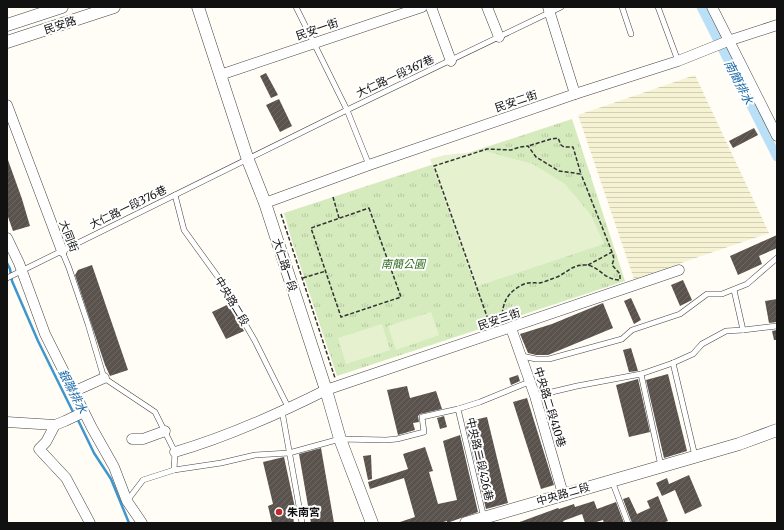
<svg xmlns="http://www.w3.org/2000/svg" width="784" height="530" font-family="Merriweather,'Noto Sans TC',serif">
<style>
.farmland{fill:url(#farmland-rules)}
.grass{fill:url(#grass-tufts)}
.pitch{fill:#e6f2cf}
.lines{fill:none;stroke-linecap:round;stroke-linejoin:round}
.stream{stroke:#3f96cf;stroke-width:2.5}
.canal{stroke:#b9e0f7;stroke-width:9}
.building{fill:url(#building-hatch)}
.service-casing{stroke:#444;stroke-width:6}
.minor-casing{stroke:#444;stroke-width:11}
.tertiary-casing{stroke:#444;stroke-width:13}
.path{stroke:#333;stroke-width:1.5;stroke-dasharray:4 2;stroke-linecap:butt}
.service{stroke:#fff;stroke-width:5}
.minor{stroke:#fff;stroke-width:10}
.tertiary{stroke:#fff;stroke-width:12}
.poi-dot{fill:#c4262e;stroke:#fff;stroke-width:1.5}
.labels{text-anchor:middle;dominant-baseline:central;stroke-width:4;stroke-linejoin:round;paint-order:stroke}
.street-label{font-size:11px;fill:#111;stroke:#fff}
.park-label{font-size:11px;font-style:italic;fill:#2f6b1f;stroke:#fff}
.poi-label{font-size:11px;font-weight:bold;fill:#111;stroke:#fff;text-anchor:start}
.water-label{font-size:12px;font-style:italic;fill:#1768a6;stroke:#fff}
</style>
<defs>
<pattern id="farmland-rules" width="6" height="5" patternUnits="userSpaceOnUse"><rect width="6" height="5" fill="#f6f3d4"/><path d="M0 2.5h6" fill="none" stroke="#d2cfb5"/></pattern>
<pattern id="grass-tufts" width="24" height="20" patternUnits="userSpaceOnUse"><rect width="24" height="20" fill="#d5ebbd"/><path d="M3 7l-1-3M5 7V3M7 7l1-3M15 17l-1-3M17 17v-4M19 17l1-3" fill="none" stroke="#b6c8a1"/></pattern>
<pattern id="building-hatch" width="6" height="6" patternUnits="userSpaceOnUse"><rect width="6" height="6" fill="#5a524d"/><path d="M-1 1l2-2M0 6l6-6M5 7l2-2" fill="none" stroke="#6d6662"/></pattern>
</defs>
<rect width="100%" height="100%" fill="#fffdf5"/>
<path class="farmland" d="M 695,75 L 769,233 L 634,279 L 578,115 Z"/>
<path class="grass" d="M 572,119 L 625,281 L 337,376 L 292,241 L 284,213 Z"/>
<g class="pitch">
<path d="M 485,151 L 533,164 L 565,184 L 591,215 L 604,244 L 475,287 L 430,159 L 445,155 Z"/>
<path d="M 431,312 L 439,335 L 396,350 L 388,326 Z"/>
<path d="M 382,324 L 390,350 L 346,364 L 338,338 Z"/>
</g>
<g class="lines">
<g class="stream">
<path d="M 7,263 L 10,269 L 12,281 L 38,341 L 74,414"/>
<path d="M 77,418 L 94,453 L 111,479 L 129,523"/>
</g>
<path class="canal" d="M 701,7 L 777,157"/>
</g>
<g class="building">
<path d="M 266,73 L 278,95 L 271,98 L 260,76 Z"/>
<path d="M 279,99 L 292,126 L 280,132 L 266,105 Z"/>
<path d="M 754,128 L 758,135 L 733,148 L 729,141 Z"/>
<path d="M 7,160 L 8,160 L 22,199 L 30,226 L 13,231 L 7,214 Z"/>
<path d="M 777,235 L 777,248 L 759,256 L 762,264 L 738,275 L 730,256 Z"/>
<path d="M 92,265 L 128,370 L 110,376 L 105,365 L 75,275 L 78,270 Z"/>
<path d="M 683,280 L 692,300 L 680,306 L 671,285 Z"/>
<path d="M 631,298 L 641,320 L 634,324 L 624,301 Z"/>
<path d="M 777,299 L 777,322 L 769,323 L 765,301 Z"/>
<path d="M 603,303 L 613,328 L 548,355 L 536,355 L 528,353 L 520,334 L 552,324 Z"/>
<path d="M 229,304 L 244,331 L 226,339 L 212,312 Z"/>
<path d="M 777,330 L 777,340 L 774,340 L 772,331 Z"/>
<path d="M 631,348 L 638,371 L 629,372 L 623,350 Z"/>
<path d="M 668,374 L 687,451 L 664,458 L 646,380 Z"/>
<path d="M 518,375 L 520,381 L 511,385 L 509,378 Z"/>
<path d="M 638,379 L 650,432 L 629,437 L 616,385 Z"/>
<path d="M 407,386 L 410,398 L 436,391 L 442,409 L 420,414 L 418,416 L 419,422 L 413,423 L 415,430 L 398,435 L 387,390 Z"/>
<path d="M 527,398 L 554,485 L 541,489 L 513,402 Z"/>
<path d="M 444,416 L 447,427 L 440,429 L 437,418 Z"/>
<path d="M 487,417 L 508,503 L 486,509 L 465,422 Z"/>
<path d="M 460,435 L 478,512 L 447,523 L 447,521 L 440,523 L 400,523 L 400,522 L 415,517 L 404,478 L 370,489 L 368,482 L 408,469 L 403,454 L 425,447 L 433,471 L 429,472 L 438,504 L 457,500 L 443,441 Z"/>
<path d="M 321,448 L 334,523 L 311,523 L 299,454 Z"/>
<path d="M 371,455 L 372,479 L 368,480 L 363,456 Z"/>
<path d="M 284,457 L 295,508 L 292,509 L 294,523 L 272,523 L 268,506 L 273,504 L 263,462 Z"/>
<path d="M 689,475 L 702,506 L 685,514 L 675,490 L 662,496 L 656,483 L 667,478 L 669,484 Z"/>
<path d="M 658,496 L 668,521 L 663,523 L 632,523 L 623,499 L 629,497 L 637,514 L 650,508 L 647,501 Z"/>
<path d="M 594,501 L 597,509 L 616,502 L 624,523 L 604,523 L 603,520 L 593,523 L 585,523 L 582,514 L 563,521 L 564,523 L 517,523 L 558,508 L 559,509 L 574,504 L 575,507 Z"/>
</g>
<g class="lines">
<g class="service-casing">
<g id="service">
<path d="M 296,7 L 347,110 L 369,165"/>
<path d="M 622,7 L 631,34"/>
<path d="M 658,7 L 678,61"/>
<path d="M 175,195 L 184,230 L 218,277 L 255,341 L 289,409"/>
<path d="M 62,251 L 69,268 L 88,324 L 104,378 L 155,412 L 175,452 L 174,470"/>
<path d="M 7,278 L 347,110 L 561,7"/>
<path d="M 743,330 L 777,326"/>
<path d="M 522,356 L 536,359 L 549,359 L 622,339 L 632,330 L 680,314 L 707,294 L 722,294 L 747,284 L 777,258"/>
<path d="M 673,363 L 695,456"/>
<path d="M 641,374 L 661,466"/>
<path d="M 535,396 L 577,386 L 641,374 L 673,363 L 693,354 L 702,344 L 726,331 L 743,330 L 734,290"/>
<path d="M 282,411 L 302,523"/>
<path d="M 612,481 L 628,523"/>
<path d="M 127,501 L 143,480 L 174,470 L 221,463 L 255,455 L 289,453 L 340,439 L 386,440 L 397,439 L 424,432 L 422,417 L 458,409"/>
<path d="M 484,518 L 458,409 L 480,402 L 529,382"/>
</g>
</g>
<g class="minor-casing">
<g id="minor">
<path d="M 431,7 L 451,61"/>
<path d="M 487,7 L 499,37"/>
<path d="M 548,7 L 575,94"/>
<path d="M 712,7 L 777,136"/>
<path d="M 220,75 L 422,7"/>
<path d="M 7,105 L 62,251"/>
<path d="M 265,203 L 369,165 L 575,94 L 678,61 L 728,41 L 777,25"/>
<path d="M 7,238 L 19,263 L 45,334 L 92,428 L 114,467 L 127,501 L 142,523"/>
<path d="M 511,328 L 535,396 L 563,494"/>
<path d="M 75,391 L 104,378"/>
<path d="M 7,422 L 55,425 L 65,421 L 84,412"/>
<path d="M 55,425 L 46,442 L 39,449 L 66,478 L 90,523"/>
<path d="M 132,439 L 143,439 L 165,431"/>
<path d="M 175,452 C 227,437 278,414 326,390 L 679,270"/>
</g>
</g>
<g class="tertiary-casing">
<g id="tertiary">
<path d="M 198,7 L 248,160 L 265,203 L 326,390 L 340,439 L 372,523"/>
<path d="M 7,25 L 62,7"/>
<path d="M 7,42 L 114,7"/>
<path d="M 466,523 L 739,444 L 777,430"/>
</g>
</g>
<g class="path">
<path d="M 333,197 L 339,218"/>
<path d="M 369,208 L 401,297 L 341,317 L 311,228 Z"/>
<path d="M 281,214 L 335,378"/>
<path d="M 588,265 L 612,252"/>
<path d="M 303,278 L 326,271"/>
<path d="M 502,320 C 502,303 507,292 524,284 C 530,282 534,283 539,283 C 545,282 551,279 557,277 C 568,272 573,264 587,265 C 600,267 604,280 620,280 L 620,274 L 612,265 L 614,259 L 612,252 L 581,174"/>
<path d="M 490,325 L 434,166 L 487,149 L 511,150 L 520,147 L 528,146 L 536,157 L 559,171 L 581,174 L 573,147 L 564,147 L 561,145 L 558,138 L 551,139 L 528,146"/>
</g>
<use href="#service" class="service"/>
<use href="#minor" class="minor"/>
<use href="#tertiary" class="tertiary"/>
</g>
<circle class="poi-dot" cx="279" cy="512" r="4"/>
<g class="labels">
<g class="street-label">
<text transform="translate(60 25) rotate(-18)">民安路</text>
<text transform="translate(317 29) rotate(-19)">民安一街</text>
<text transform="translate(395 76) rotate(-25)">大仁路一段367巷</text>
<text transform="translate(516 101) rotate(-19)">民安二街</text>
<text transform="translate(128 207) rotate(-26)">大仁路一段376巷</text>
<text transform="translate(69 236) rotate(69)">大同街</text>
<text transform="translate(285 265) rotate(72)">大仁路一段</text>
<text transform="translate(232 301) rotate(59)">中央路二段</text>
<text transform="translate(499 319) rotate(-19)">民安三街</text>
<text transform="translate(550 407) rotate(73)">中央路二段410巷</text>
<text transform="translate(480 459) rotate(77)">中央路二段426巷</text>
<text transform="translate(563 494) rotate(-16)">中央路二段</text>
</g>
<g class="park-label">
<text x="403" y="264">南簡公園</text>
</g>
<g class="poi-label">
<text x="287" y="512">朱南宮</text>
</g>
<g class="water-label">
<text transform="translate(739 82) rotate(63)">南簡排水</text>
<text transform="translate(73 391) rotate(63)">銀聯排水</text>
</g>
</g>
<rect width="784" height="530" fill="none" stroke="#111111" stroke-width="16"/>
</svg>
